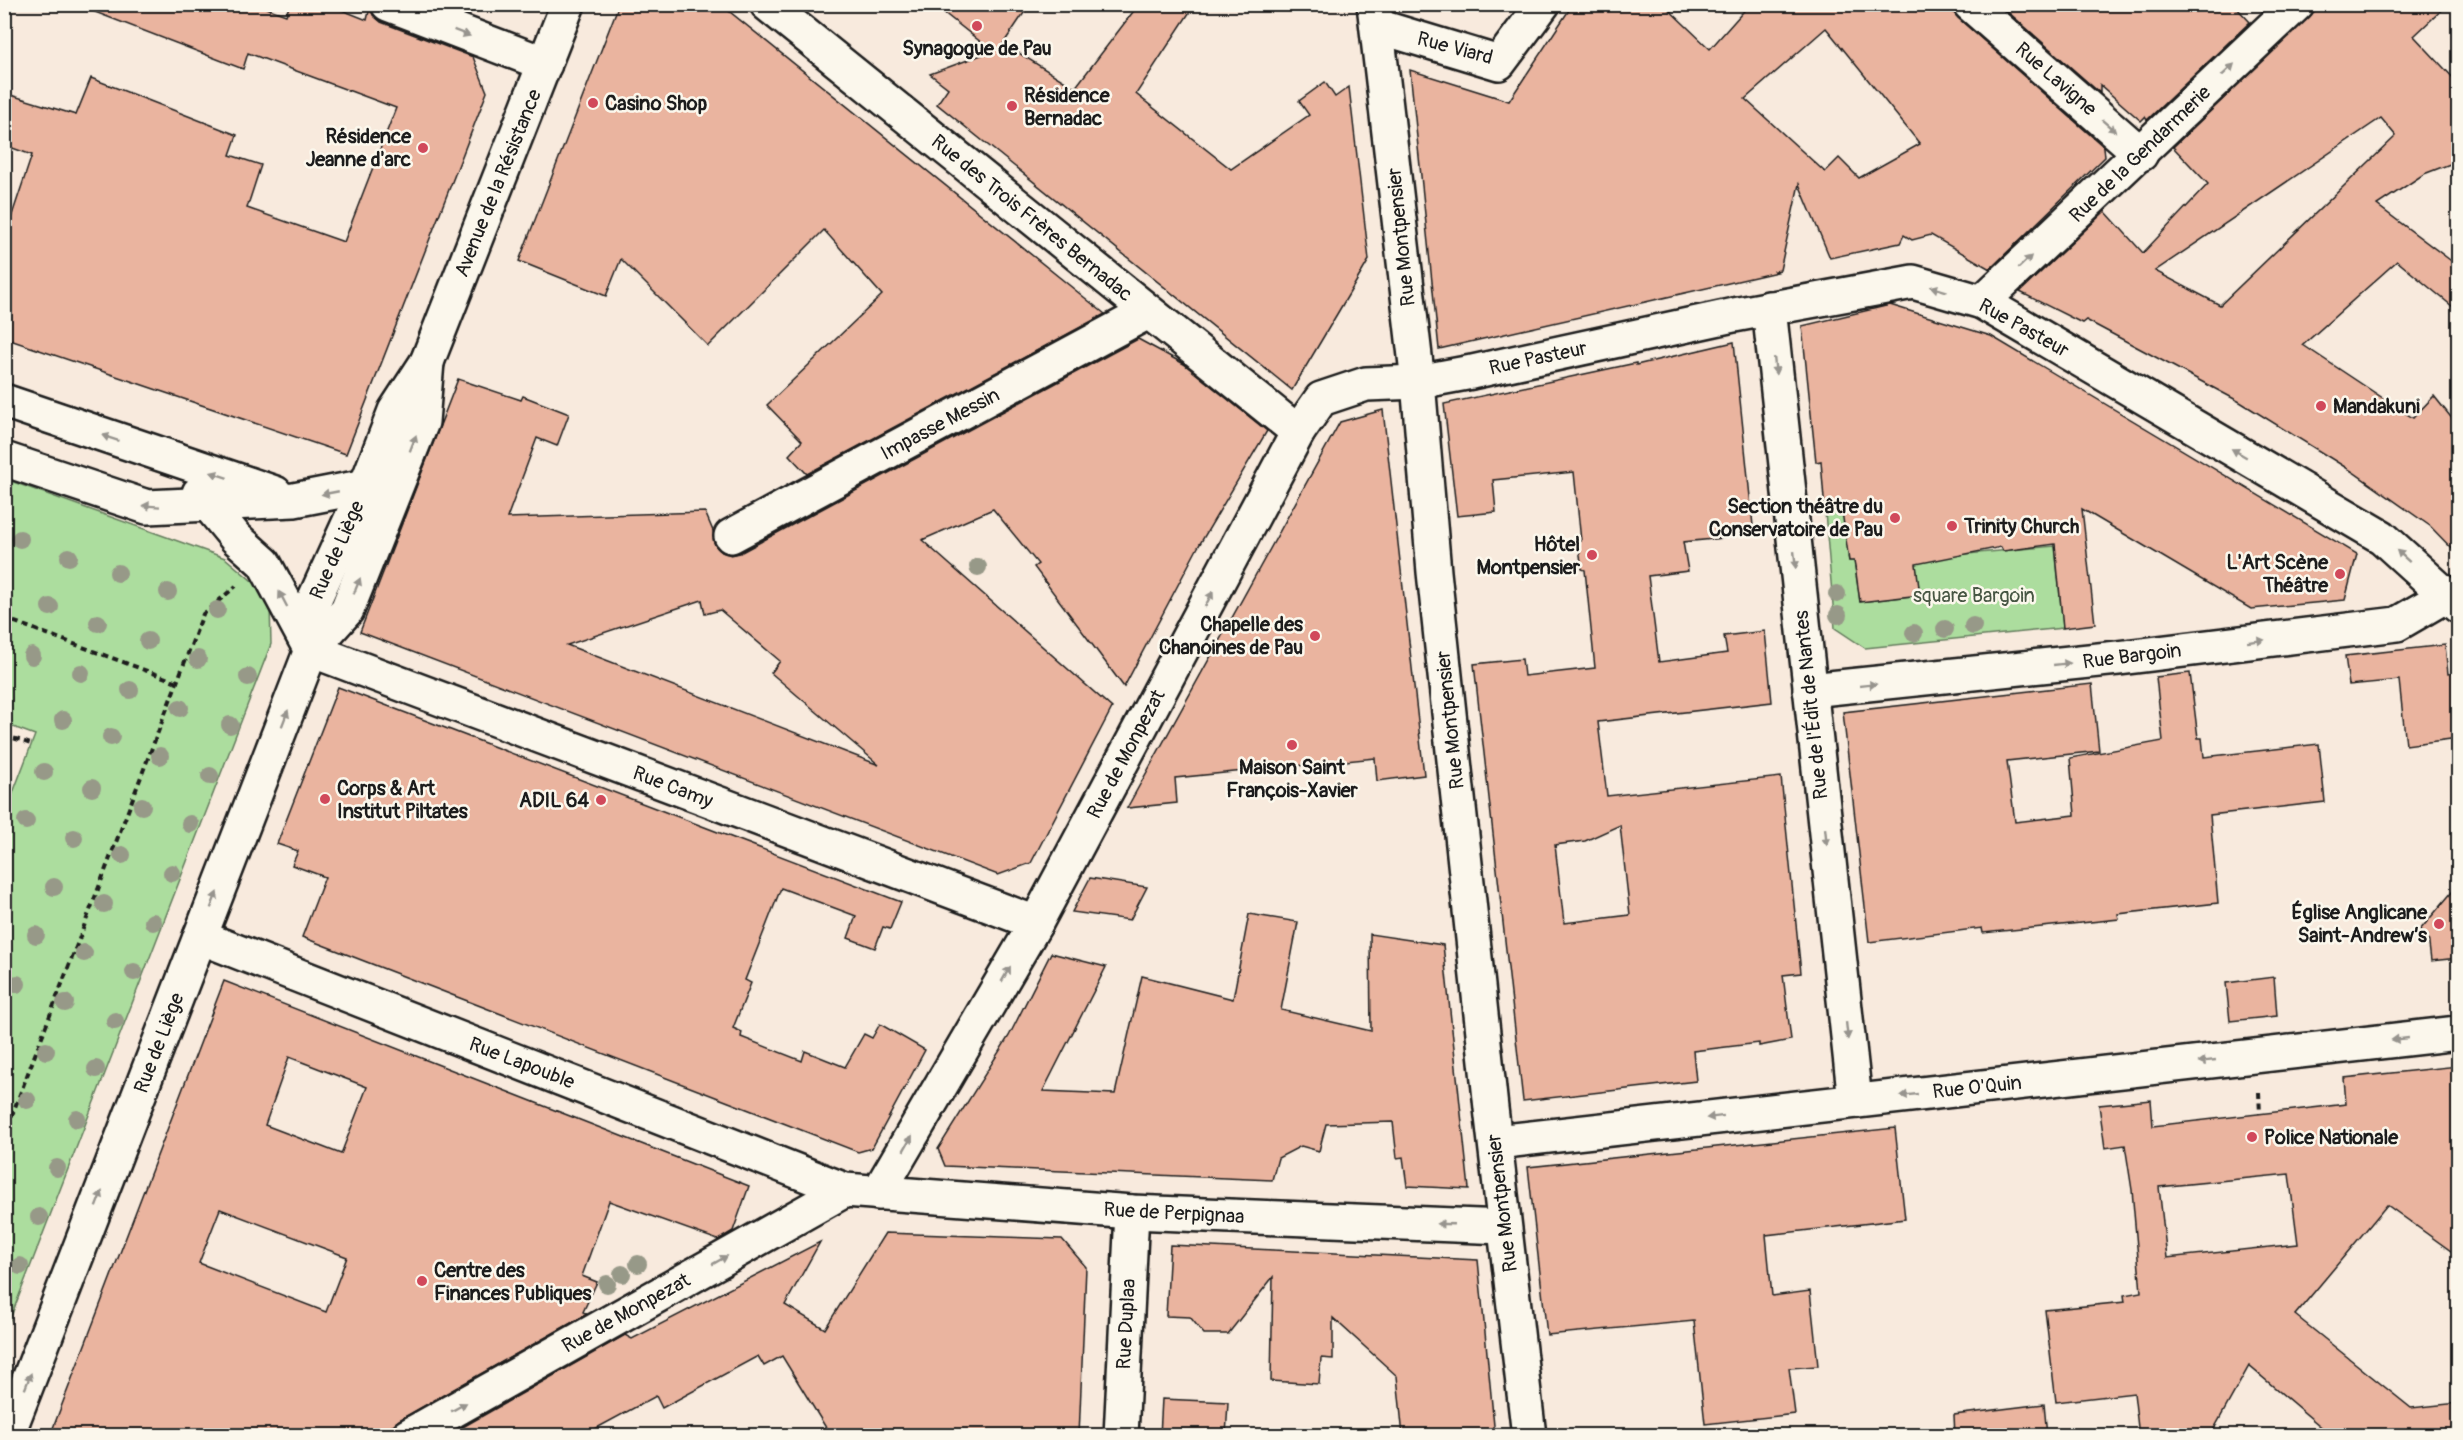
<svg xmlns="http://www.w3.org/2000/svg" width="2463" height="1440" font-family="Pangolin,sans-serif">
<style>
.green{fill:#acdd9e;stroke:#647c5d;stroke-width:1.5}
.building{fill:#eab49f;stroke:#1c1c1c;stroke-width:1.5;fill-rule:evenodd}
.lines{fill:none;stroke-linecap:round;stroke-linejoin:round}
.minor-casing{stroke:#1c1c1c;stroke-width:38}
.path{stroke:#1c1c1c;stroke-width:4;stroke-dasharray:6 4.5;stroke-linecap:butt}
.minor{stroke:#fbf7ec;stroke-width:33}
.tree{fill:#979988}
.oneway{fill:#97948e}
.poi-dot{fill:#d1495b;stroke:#fbf7ec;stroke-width:2}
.labels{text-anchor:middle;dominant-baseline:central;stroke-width:5;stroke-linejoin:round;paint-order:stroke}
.poi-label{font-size:20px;font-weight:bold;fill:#1c1c1c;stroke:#fbf7ec;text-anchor:start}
.street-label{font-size:20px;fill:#1c1c1c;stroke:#fbf7ec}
.park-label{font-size:20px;fill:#475643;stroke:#fbf7ec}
</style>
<rect width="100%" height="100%" fill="#f8eadd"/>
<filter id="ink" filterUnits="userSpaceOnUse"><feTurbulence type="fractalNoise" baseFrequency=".0167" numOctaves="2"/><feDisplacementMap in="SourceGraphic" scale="12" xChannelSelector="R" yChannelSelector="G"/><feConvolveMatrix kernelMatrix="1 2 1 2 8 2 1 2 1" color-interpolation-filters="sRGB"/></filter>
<g filter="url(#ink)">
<g class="green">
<path d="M 5,479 L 225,558 L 264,591 L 270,605 L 271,644 L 5,1332 L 5,814 L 35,735 L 5,724 Z"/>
<path d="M 1849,510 L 1854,556 L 1848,557 L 1849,561 L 1854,561 L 1860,602 L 1920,595 L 1916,568 L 1912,559 L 2055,546 L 2063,628 L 1865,648 L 1835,628 L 1825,512 Z"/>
</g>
<g class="building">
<path d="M 82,4 L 256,4 L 286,15 L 290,4 L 327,4 L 367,20 L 370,7 L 373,15 L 381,22 L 473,57 L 487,92 L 346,454 L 4,338 L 4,239 L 32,155 L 4,145 L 4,93 L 76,115 L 91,78 L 237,135 L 230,155 L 261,165 L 247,208 L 344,242 L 396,108 L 248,53 L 243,69 L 82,7 Z"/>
<path d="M 619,4 L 720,4 L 1105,314 L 807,474 L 789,455 L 802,441 L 767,405 L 882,295 L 824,230 L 708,346 L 621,259 L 606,296 L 519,261 Z"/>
<path d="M 933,4 L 1030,4 L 1001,47 L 1006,45 L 1075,88 L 1139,4 L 1195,4 L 1136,94 L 1231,169 L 1309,115 L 1299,101 L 1325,82 L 1335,97 L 1349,87 L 1369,260 L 1292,390 L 937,104 L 948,88 L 930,74 L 992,51 Z"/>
<path d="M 1573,4 L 1663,4 L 1710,49 L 1750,4 L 1952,4 L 1953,11 L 1958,18 L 2104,147 L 2105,157 L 1990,269 L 1931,235 L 1912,240 L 1904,235 L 1900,243 L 1830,258 L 1799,184 L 1780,270 L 1775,271 L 1777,272 L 1439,349 L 1410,70 L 1509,101 ZM 1826,28 L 1920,144 L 1859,178 L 1839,158 L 1825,172 L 1745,99 Z"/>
<path d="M 1999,4 L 2233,4 L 2250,22 L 2147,120 L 2145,117 L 2141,121 L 2100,85 L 2100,93 Z"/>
<path d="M 2322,4 L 2448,4 L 2414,36 L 2458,83 L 2458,161 L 2424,174 L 2377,205 L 2458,266 L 2458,311 L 2397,261 L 2303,345 L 2413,418 L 2434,396 L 2458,426 L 2458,555 L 2430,526 L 2353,472 L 2240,402 L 2086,320 L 2082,323 L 2020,292 L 2105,211 L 2143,253 L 2208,184 L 2173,147 ZM 2381,118 L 2396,136 L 2220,305 L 2155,271 Z"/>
<path d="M 1890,305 L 1991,336 L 2357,554 L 2345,600 L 2251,609 L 2082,509 L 2095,624 L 2063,628 L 2055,544 L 2003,551 L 2001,547 L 1916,564 L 1920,595 L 1860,602 L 1855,566 L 1854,561 L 1849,561 L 1842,511 L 1825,512 L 1821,461 L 1816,462 L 1802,326 Z"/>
<path d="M 1138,339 L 1184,364 L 1267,431 L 1198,547 L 1124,687 L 1034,567 L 1038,564 L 993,509 L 922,540 L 1112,708 L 1031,863 L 998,875 L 360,632 L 458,379 L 521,400 L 523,396 L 569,414 L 557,446 L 537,438 L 507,518 L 705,512 L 713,531 L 715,545 L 722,552 L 731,555 L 740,553 ZM 702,600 L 705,614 L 720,610 L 780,661 L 771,673 L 879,765 L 567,645 Z"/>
<path d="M 1734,342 L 1753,526 L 1727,530 L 1724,538 L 1683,542 L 1688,571 L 1648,576 L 1659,662 L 1727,653 L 1724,636 L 1765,631 L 1772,702 L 1598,722 L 1607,796 L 1781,777 L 1801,973 L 1783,975 L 1791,1040 L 1759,1046 L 1759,1043 L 1693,1051 L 1696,1081 L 1523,1101 L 1474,664 L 1522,659 L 1524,676 L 1595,668 L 1585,570 L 1582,569 L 1578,541 L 1581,541 L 1574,472 L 1493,480 L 1496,512 L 1457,516 L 1444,404 L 1636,363 L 1636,365 ZM 1620,825 L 1630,915 L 1564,923 L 1555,845 L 1585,841 Z"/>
<path d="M 1383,410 L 1424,775 L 1377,781 L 1375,758 L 1175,778 L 1177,803 L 1127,808 L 1340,422 Z"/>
<path d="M 2445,645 L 2448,674 L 2458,673 L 2458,738 L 2406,745 L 2399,680 L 2349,685 L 2345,656 Z"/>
<path d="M 2190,673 L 2198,738 L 2202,738 L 2204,757 L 2319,744 L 2325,802 L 2210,815 L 2218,903 L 2118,914 L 2119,919 L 1983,933 L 1982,928 L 1869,942 L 1843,712 L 2092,684 L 2099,751 L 2007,761 L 2015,822 L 2075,815 L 2070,758 L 2163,741 L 2156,677 Z"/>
<path d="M 338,687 L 901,902 L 890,929 L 883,927 L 875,948 L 848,938 L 856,916 L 781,888 L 745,980 L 751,983 L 733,1028 L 742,1032 L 741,1037 L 802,1061 L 805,1051 L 845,1067 L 864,1034 L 872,1038 L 880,1024 L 925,1050 L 872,1148 L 858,1152 L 302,937 L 325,877 L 292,865 L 298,851 L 277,844 Z"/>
<path d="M 1090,878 L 1147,887 L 1130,920 L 1072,912 Z"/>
<path d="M 2458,885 L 2458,958 L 2431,961 L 2428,936 L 2420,930 Z"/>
<path d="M 1249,914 L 1298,922 L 1281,1010 L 1371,1031 L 1370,934 L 1443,945 L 1469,1189 L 1407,1186 L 1403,1157 L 1397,1158 L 1393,1122 L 1326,1124 L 1319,1151 L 1301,1146 L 1278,1158 L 1272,1180 L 945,1166 L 938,1149 L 1009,1036 L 1051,953 L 1106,967 L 1043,1091 L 1115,1094 L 1142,976 L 1233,999 Z"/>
<path d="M 2274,977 L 2277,1016 L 2230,1021 L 2226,983 Z"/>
<path d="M 224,981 L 749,1186 L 733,1231 L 718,1240 L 609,1201 L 582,1276 L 597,1282 L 583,1312 L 587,1314 L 399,1420 L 392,1426 L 389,1436 L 50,1436 ZM 289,1057 L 367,1087 L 341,1154 L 265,1125 ZM 220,1209 L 347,1257 L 326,1312 L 199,1263 Z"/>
<path d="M 2458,1066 L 2458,1256 L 2387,1205 L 2295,1315 L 2411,1408 L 2458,1403 L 2458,1436 L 2332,1436 L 2249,1366 L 2210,1436 L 2139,1436 L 2134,1393 L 2056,1402 L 2045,1310 L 2125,1302 L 2124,1295 L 2141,1292 L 2132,1190 L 2125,1145 L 2105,1148 L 2099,1105 L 2151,1100 L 2153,1126 L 2346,1104 L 2344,1078 ZM 2289,1174 L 2298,1244 L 2167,1258 L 2159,1187 Z"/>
<path d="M 1895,1128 L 1905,1219 L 1766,1235 L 1772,1296 L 1810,1291 L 1818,1366 L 1789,1368 L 1795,1414 L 1705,1424 L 1694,1321 L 1547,1335 L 1528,1167 Z"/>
<path d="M 885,1233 L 1062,1239 L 1086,1267 L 1079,1436 L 831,1436 L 782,1356 L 764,1366 L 758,1356 L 662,1408 L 656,1396 L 582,1436 L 447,1436 L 625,1335 L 632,1339 L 820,1242 L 785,1305 L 825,1329 Z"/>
<path d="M 1170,1245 L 1478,1260 L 1495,1436 L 1403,1436 L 1397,1376 L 1333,1318 L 1333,1359 L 1321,1358 L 1319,1384 L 1271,1381 L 1273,1277 L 1228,1334 L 1204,1334 L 1190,1317 L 1166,1316 Z"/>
<path d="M 1162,1399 L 1228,1402 L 1226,1436 L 1160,1436 Z"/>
<path d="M 2044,1404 L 2047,1436 L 1955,1436 L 1954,1415 Z"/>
</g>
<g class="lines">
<g class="minor-casing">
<g id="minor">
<path d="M 388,4 L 545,64"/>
<path d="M 767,4 L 1298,432"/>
<path d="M 1374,4 L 1418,382 L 1434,572 L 1491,1108 L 1529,1436"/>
<path d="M 1970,4 L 2141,154"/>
<path d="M 1377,26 L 1499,63 L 1543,4"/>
<path d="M 1982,302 L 2297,4"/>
<path d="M 1769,308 L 1855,1101"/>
<path d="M 4,401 L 275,493"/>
<path d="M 4,459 L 147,507 L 294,500 L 366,486"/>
<path d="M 199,493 L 236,538 L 264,563 L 308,645"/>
<path d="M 731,536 L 1148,312"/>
<path d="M 311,650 L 1036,923"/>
<path d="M 311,650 L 310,609 L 366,486 L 395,411 L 427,362 L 568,4"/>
<path d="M 1810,690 L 2118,658 L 2397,624 L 2447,595"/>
<path d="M 200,937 L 845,1190 L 1132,1212 L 1504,1227"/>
<path d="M 1496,1142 L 2458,1033"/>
<path d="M 878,1193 L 1036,923 L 1298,432 L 1321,399 L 1366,384 L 1418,382 L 1472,372 L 1734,315 L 1913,282 L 1982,302 L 2382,537 L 2458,606"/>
<path d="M 7,1436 L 311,650 L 347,610 L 422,422 L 427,362"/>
<path d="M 408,1436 L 845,1190"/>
<path d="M 1121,1436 L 1132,1212"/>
</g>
</g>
<g class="path">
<path d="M 4,618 L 177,682"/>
<path d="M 4,735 L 31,744"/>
<path d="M 2259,1092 L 2260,1114"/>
<path d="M 4,1136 L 203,614 L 236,586"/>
</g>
<use href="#minor" class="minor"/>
</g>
<g class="tree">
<circle cx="20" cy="539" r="9"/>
<circle cx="69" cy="557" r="9"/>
<circle cx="978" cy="567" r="9"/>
<circle cx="118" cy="573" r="9"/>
<circle cx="168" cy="592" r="9"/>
<circle cx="1837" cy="594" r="9"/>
<circle cx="50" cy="607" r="9"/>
<circle cx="217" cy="610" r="9"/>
<circle cx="1838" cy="615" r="9"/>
<circle cx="98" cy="623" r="9"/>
<circle cx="1973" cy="626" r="9"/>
<circle cx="1945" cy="629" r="9"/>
<circle cx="1914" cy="633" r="9"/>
<circle cx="148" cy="641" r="9"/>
<circle cx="32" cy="656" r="9"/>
<circle cx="198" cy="659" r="9"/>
<circle cx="81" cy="673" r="9"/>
<circle cx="248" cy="677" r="9"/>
<circle cx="130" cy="690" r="9"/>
<circle cx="180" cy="708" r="9"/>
<circle cx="63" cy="720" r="9"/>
<circle cx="230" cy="725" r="9"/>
<circle cx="111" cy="737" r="9"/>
<circle cx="160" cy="756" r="9"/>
<circle cx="44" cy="772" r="9"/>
<circle cx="210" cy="776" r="9"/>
<circle cx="92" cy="788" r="9"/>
<circle cx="142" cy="806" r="9"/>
<circle cx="26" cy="821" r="9"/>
<circle cx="190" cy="824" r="9"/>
<circle cx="74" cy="838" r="9"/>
<circle cx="122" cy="855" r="9"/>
<circle cx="172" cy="873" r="9"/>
<circle cx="54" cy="887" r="9"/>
<circle cx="104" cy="904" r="9"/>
<circle cx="153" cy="922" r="9"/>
<circle cx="36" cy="935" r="9"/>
<circle cx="84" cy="953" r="9"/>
<circle cx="134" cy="972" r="9"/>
<circle cx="17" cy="984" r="9"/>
<circle cx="65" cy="1003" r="9"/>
<circle cx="115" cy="1021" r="9"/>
<circle cx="46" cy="1051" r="9"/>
<circle cx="96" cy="1069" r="9"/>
<circle cx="27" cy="1100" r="9"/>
<circle cx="77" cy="1119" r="9"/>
<circle cx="57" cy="1168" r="9"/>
<circle cx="39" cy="1217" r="9"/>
<circle cx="638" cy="1264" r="9"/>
<circle cx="20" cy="1266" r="9"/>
<circle cx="622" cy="1274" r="9"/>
<circle cx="607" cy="1284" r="9"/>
</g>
<defs><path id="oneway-solid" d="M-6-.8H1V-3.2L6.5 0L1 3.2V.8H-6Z" transform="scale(1.5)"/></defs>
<g class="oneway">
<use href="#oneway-solid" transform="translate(462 33) rotate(21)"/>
<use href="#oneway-solid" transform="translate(2228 70) rotate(-43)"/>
<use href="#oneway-solid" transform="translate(2109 126) rotate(41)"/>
<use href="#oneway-solid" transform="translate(2025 262) rotate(-43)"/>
<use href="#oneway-solid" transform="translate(1939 289) rotate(-163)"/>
<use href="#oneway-solid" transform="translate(1775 366) rotate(84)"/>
<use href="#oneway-solid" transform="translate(110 438) rotate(-161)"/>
<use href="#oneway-solid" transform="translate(413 443) rotate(-69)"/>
<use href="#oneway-solid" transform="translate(2239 453) rotate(-150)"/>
<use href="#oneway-solid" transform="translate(219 475) rotate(-162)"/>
<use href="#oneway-solid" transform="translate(330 493) rotate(169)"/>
<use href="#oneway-solid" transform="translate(151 506) rotate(-176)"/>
<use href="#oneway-solid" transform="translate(2403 556) rotate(-138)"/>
<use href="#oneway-solid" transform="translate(1795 560) rotate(84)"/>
<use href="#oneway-solid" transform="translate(357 586) rotate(-68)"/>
<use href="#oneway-solid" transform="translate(283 599) rotate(-118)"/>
<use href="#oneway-solid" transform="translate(1209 599) rotate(-62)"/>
<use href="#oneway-solid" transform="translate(2256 641) rotate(-7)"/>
<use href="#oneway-solid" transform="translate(2062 664) rotate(-6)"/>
<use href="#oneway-solid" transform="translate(1868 685) rotate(-6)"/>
<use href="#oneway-solid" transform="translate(285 718) rotate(-69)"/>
<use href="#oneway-solid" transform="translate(1826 837) rotate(84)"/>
<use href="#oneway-solid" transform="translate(214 900) rotate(-69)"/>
<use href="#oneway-solid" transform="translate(1006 974) rotate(-60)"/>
<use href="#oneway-solid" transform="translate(1847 1031) rotate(84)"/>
<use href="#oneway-solid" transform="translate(2400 1039) rotate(174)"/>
<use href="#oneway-solid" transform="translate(2207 1061) rotate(174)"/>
<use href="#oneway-solid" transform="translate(1909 1095) rotate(174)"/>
<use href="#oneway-solid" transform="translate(1715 1117) rotate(173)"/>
<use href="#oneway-solid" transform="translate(908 1143) rotate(-60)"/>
<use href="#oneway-solid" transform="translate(99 1199) rotate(-69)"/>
<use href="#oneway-solid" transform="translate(1445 1224) rotate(-178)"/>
<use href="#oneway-solid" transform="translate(720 1260) rotate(-29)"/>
<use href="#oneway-solid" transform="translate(28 1381) rotate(-69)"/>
<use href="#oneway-solid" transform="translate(459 1407) rotate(-29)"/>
</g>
</g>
<g class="poi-dot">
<circle cx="977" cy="26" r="6"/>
<circle cx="593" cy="103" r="6"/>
<circle cx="1012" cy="106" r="6"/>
<circle cx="423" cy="148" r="6"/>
<circle cx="2321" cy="406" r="6"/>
<circle cx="1895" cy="518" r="6"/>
<circle cx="1952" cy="526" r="6"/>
<circle cx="1592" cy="555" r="6"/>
<circle cx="2340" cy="574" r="6"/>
<circle cx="1315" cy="636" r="6"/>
<circle cx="1292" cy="745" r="6"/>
<circle cx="325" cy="799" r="6"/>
<circle cx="601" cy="800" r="6"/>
<circle cx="2439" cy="924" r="6"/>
<circle cx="2252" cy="1137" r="6"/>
<circle cx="422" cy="1281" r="6"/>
</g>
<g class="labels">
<g class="poi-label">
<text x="977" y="48" text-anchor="middle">Synagogue de Pau</text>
<text x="1024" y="95">Résidence<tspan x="1024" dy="23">Bernadac</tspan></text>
<text x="605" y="103">Casino Shop</text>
<text x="411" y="136" text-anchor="end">Résidence<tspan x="411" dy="23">Jeanne d'arc</tspan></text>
<text x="2333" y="406">Mandakuni</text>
<text x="1883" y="506" text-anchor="end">Section théâtre du<tspan x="1883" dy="23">Conservatoire de Pau</tspan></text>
<text x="1964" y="526">Trinity Church</text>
<text x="1580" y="544" text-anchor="end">Hôtel<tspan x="1580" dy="23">Montpensier</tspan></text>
<text x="2328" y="562" text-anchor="end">L'Art Scène<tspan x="2328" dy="23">Théâtre</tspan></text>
<text x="1303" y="624" text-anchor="end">Chapelle des<tspan x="1303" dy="23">Chanoines de Pau</tspan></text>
<text x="1292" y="767" text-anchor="middle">Maison Saint<tspan x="1292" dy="23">François-Xavier</tspan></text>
<text x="337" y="788">Corps &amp; Art<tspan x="337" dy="23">Institut Piltates</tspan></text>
<text x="589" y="800" text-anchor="end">ADIL 64</text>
<text x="2427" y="912" text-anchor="end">Église Anglicane<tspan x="2427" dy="23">Saint-Andrew’s</tspan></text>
<text x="2264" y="1137">Police Nationale</text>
<text x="434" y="1270">Centre des<tspan x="434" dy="23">Finances Publiques</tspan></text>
</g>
<g class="street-label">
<text transform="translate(1455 48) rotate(15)">Rue Viard</text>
<text transform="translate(2056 79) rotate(41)">Rue Lavigne</text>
<text transform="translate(2140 154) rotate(-44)">Rue de la Gendarmerie</text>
<text transform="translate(498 183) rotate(-68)">Avenue de la Résistance</text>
<text transform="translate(1032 218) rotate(39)">Rue des Trois Frères Bernadac</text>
<text transform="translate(1401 237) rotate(-96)">Rue Montpensier</text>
<text transform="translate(2024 328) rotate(29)">Rue Pasteur</text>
<text transform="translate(1538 358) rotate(-12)">Rue Pasteur</text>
<text transform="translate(940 424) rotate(-28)">Impasse Messin</text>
<text transform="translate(337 550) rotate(-66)">Rue de Liège</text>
<text transform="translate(2132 656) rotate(-7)">Rue Bargoin</text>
<text transform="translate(1811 705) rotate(-96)">Rue de l'Édit de Nantes</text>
<text transform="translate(1450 720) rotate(-96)">Rue Montpensier</text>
<text transform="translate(1126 754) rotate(-62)">Rue de Monpezat</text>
<text transform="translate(673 787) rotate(21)">Rue Camy</text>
<text transform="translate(159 1043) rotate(-69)">Rue de Liège</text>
<text transform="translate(522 1063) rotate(21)">Rue Lapouble</text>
<text transform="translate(1977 1087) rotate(-6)">Rue O'Quin</text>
<text transform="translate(1502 1203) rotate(-97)">Rue Montpensier</text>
<text transform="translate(1174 1213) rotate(3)">Rue de Perpignaa</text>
<text transform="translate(626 1313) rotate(-29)">Rue de Monpezat</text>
<text transform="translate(1126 1324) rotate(-87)">Rue Duplaa</text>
</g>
<g class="park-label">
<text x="1974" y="595">square Bargoin</text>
</g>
</g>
<rect width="2463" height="1440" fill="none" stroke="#fbf7ec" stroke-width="24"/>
<rect x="12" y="12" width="2439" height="1416" fill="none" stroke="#1c1c1c" stroke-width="2" filter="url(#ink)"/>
</svg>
